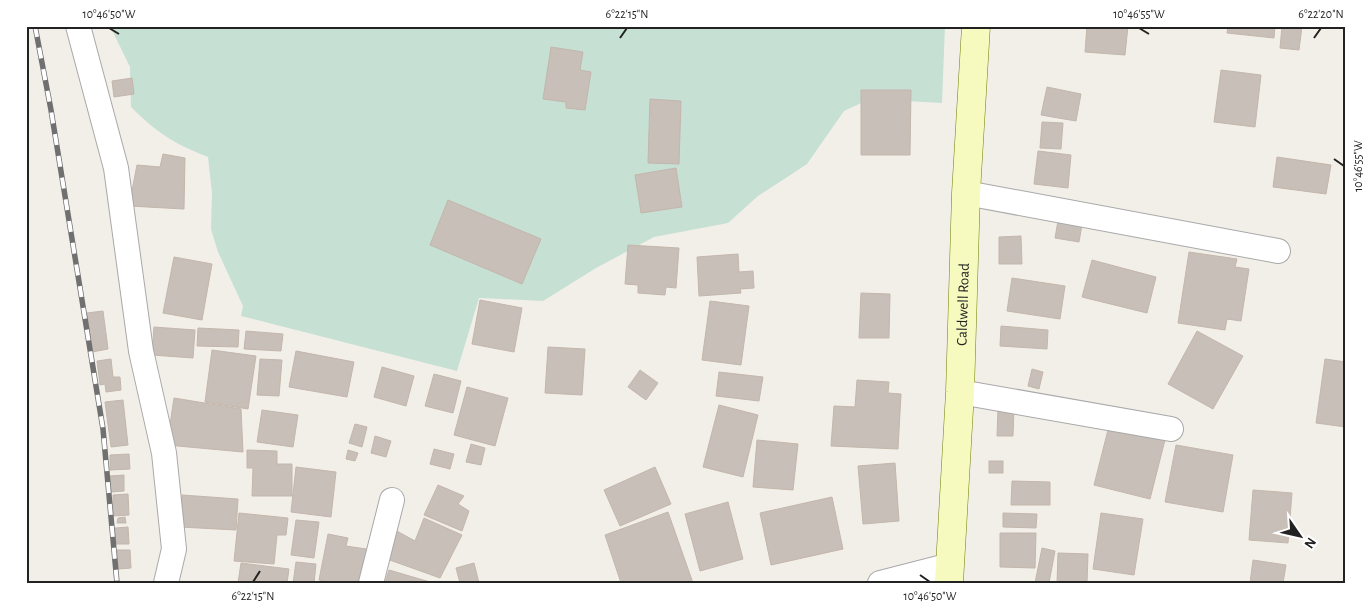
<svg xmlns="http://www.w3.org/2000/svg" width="1372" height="609" font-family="'Alegreya Sans',sans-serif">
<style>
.wetland{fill:#c6e0d4}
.building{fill:#c7bfb8;stroke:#c4b6ab}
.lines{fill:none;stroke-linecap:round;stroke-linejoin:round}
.minor-casing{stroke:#a9a9a9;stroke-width:26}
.secondary-casing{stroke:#707d05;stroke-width:29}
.minor{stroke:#fff;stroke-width:24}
.secondary{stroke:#f7fabf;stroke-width:28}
.rail-casing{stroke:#707070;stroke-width:5.5}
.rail{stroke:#fff;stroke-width:4;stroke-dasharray:11;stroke-linecap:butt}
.ticks{fill:none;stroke:#222;stroke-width:2}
.labels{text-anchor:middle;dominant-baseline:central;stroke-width:4;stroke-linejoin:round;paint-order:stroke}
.street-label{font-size:15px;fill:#222;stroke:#fff}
.neatline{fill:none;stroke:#222;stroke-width:2}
.ticks-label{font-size:12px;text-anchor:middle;fill:#222}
</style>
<rect width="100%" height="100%" fill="#f2efe9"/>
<path class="wetland" d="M 110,26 L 945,26 L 942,103 L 870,99 L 844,111 L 807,164 L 758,196 L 728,223 L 654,237 L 596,268 L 543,301 L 479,298 L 457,371 L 241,316 L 243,306 L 218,252 L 211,229 L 212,193 L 208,157 C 173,143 157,133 131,107 L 130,67 Z"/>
<g class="building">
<path d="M 1087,26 L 1128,26 L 1125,55 L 1085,52 Z"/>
<path d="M 1228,26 L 1275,26 L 1274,38 L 1227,33 Z"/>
<path d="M 1282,26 L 1302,26 L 1299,50 L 1280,48 Z"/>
<path d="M 551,47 L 583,52 L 580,70 L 591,72 L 585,110 L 566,108 L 566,102 L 543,99 Z"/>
<path d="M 1221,70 L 1261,75 L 1255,127 L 1214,122 Z"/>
<path d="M 132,78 L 134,94 L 114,97 L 112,81 Z"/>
<path d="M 1047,87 L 1081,94 L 1076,121 L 1041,115 Z"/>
<path d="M 861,90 L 911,90 L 910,155 L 861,155 Z"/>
<path d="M 650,99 L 681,101 L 679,164 L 648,163 Z"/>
<path d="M 1042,122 L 1063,123 L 1061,149 L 1040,148 Z"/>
<path d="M 1038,151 L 1071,155 L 1068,188 L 1034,184 Z"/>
<path d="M 163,154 L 185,158 L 184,209 L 129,206 L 137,165 L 160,167 Z"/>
<path d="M 1277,157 L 1331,165 L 1326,194 L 1273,187 Z"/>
<path d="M 676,168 L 682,207 L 641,213 L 635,175 Z"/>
<path d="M 448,200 L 541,239 L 522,284 L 430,245 Z"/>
<path d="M 1059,215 L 1083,219 L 1079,242 L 1055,238 Z"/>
<path d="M 1021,236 L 1022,264 L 999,264 L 999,237 Z"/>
<path d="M 628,245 L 679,248 L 676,288 L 666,287 L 665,295 L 638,293 L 638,285 L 625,284 Z"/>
<path d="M 1189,252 L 1237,259 L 1235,267 L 1249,269 L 1241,321 L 1227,319 L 1225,330 L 1178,323 Z"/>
<path d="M 738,254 L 739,272 L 753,271 L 754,288 L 740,289 L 741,293 L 699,296 L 697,257 Z"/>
<path d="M 174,257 L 212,264 L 202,320 L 163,313 Z"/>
<path d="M 1092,260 L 1156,277 L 1147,313 L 1082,297 Z"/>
<path d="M 1012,278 L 1065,286 L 1060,319 L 1007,311 Z"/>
<path d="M 861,293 L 890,294 L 889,338 L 859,338 Z"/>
<path d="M 480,300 L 522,308 L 514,352 L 472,344 Z"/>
<path d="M 710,301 L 749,306 L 741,365 L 702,360 Z"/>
<path d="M 103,311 L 108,349 L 92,352 L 87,313 Z"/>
<path d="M 1001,326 L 1048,330 L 1047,349 L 1000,346 Z"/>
<path d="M 154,327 L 195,330 L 193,358 L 152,355 Z"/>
<path d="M 198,328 L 239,330 L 238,347 L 197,346 Z"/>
<path d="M 246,331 L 283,334 L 281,351 L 244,349 Z"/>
<path d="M 1197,331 L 1243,356 L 1213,409 L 1168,384 Z"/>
<path d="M 548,347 L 585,349 L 582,395 L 545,393 Z"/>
<path d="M 212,350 L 256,356 L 248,409 L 205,402 Z"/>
<path d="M 296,351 L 354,362 L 347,397 L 289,387 Z"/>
<path d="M 111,359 L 113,377 L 120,377 L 121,390 L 106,392 L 105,384 L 100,385 L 97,361 Z"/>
<path d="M 260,359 L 282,360 L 279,396 L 257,395 Z"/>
<path d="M 1325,359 L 1346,362 L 1346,427 L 1316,423 Z"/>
<path d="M 382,367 L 414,376 L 406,406 L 374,397 Z"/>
<path d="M 1032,369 L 1043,372 L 1039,389 L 1028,386 Z"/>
<path d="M 640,370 L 658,383 L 646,400 L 628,387 Z"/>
<path d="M 719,372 L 763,377 L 759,401 L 716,396 Z"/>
<path d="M 434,374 L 461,381 L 453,413 L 425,406 Z"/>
<path d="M 857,380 L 889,382 L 888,393 L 901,394 L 898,449 L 831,446 L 834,406 L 855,407 Z"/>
<path d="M 467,387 L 508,398 L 495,446 L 454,435 Z"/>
<path d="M 174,398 L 241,409 L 243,452 L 167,445 Z"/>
<path d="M 123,400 L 128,445 L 111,447 L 105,402 Z"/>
<path d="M 719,405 L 758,415 L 743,477 L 703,467 Z"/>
<path d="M 998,408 L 1014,408 L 1013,436 L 997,436 Z"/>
<path d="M 262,410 L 298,415 L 293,447 L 257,442 Z"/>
<path d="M 1110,422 L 1166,436 L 1150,499 L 1094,485 Z"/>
<path d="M 355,424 L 367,427 L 362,447 L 349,443 Z"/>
<path d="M 375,436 L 391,441 L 386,457 L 371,453 Z"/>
<path d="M 757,440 L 798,444 L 793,490 L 753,487 Z"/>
<path d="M 471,444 L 485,448 L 481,465 L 466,462 Z"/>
<path d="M 1176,445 L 1233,455 L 1223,512 L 1165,502 Z"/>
<path d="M 434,449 L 454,454 L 450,469 L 430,464 Z"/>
<path d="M 247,450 L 277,451 L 277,464 L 292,464 L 292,496 L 252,496 L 253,468 L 247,468 Z"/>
<path d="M 348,450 L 358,453 L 355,461 L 346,459 Z"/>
<path d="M 129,454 L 130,469 L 110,470 L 110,455 Z"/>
<rect x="989" y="461" width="14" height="12"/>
<path d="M 895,463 L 899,521 L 863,524 L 858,466 Z"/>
<path d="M 296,467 L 336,472 L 331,517 L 291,512 Z"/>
<path d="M 655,467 L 671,504 L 620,526 L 604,490 Z"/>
<path d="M 124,475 L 124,491 L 111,492 L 110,476 Z"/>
<path d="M 1012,481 L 1050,482 L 1050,505 L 1011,505 Z"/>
<path d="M 438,485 L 464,496 L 458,504 L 469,511 L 462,531 L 424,515 Z"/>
<path d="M 1253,490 L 1292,493 L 1288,543 L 1249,540 Z"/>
<path d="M 128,494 L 129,515 L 113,516 L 113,495 Z"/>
<path d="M 182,495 L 238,499 L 236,530 L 180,527 Z"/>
<path d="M 832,497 L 843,549 L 771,565 L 760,513 Z"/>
<path d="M 728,502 L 743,559 L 700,571 L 685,514 Z"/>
<path d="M 668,512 L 693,583 L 621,583 L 605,535 Z"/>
<path d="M 239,513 L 288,518 L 286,535 L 277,535 L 274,564 L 234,561 Z"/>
<path d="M 1003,513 L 1037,514 L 1036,528 L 1003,527 Z"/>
<path d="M 1101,513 L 1143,519 L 1134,575 L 1093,569 Z"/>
<path d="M 125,517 L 126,523 L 117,523 L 118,518 Z"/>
<path d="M 424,518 L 462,535 L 440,578 L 387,559 L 395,530 L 415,541 Z"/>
<path d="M 296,520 L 319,522 L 314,558 L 291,555 Z"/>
<path d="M 128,527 L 129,544 L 116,544 L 115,528 Z"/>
<path d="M 1000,533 L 1036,533 L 1035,568 L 1000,567 Z"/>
<path d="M 328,534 L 348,538 L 346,546 L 373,550 L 367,583 L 334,583 L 319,580 Z"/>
<path d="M 1042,548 L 1055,551 L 1049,583 L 1035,583 Z"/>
<path d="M 117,550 L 130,550 L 131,568 L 118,569 Z"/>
<path d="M 1058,553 L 1088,554 L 1087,583 L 1057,583 Z"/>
<path d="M 1253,560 L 1286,565 L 1283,583 L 1250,583 Z"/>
<path d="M 296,562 L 316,564 L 314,583 L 293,583 Z"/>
<path d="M 241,563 L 289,569 L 287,583 L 238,583 Z"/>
<path d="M 474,563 L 479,583 L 460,583 L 456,568 Z"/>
<path d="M 389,570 L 430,582 L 430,583 L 385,583 Z"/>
</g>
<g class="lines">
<g class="minor-casing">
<g id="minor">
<path d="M 78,26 L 116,168 L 141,351 L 164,453 L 174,549 L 166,583"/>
<path d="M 966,193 L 1278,251"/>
<path d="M 960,392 L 1171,429"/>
<path d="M 371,583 L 392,500"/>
<path d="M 880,583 L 950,565"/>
</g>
</g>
<g class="secondary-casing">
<g id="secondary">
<path id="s1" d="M 949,583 L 960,392 L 966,193 L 976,26"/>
</g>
</g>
<use href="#minor" class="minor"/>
<use href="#secondary" class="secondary"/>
<g class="rail-casing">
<path id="rail" d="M 35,26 L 51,110 L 103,429 L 117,583"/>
</g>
<use href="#rail" class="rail"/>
</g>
<path class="ticks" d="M 109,28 L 119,34M 1139,28 L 1149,34M 620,38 L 627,28M 1314,38 L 1321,28M 1334,159 L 1344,166M 920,575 L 930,582M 253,582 L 260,571"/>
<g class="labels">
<g class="street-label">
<text stroke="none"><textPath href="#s1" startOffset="279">Caldwell Road</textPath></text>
</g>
</g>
<rect width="1372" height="609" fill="none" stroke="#ffffff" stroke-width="55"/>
<g transform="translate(1300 536) rotate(124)" stroke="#ffffff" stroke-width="4" paint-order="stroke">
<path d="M0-4L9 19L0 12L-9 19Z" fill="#222222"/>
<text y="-8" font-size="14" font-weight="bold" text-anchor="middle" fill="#222222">N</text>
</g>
<rect x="28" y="28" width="1316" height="554" class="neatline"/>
<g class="ticks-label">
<text x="109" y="18">10°46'50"W</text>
<text x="627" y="18">6°22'15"N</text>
<text x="1139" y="18">10°46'55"W</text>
<text x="1321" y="18">6°22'20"N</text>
<text transform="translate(1358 166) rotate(-90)" y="4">10°46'55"W</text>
<text x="253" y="600">6°22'15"N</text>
<text x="930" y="600">10°46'50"W</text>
</g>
</svg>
